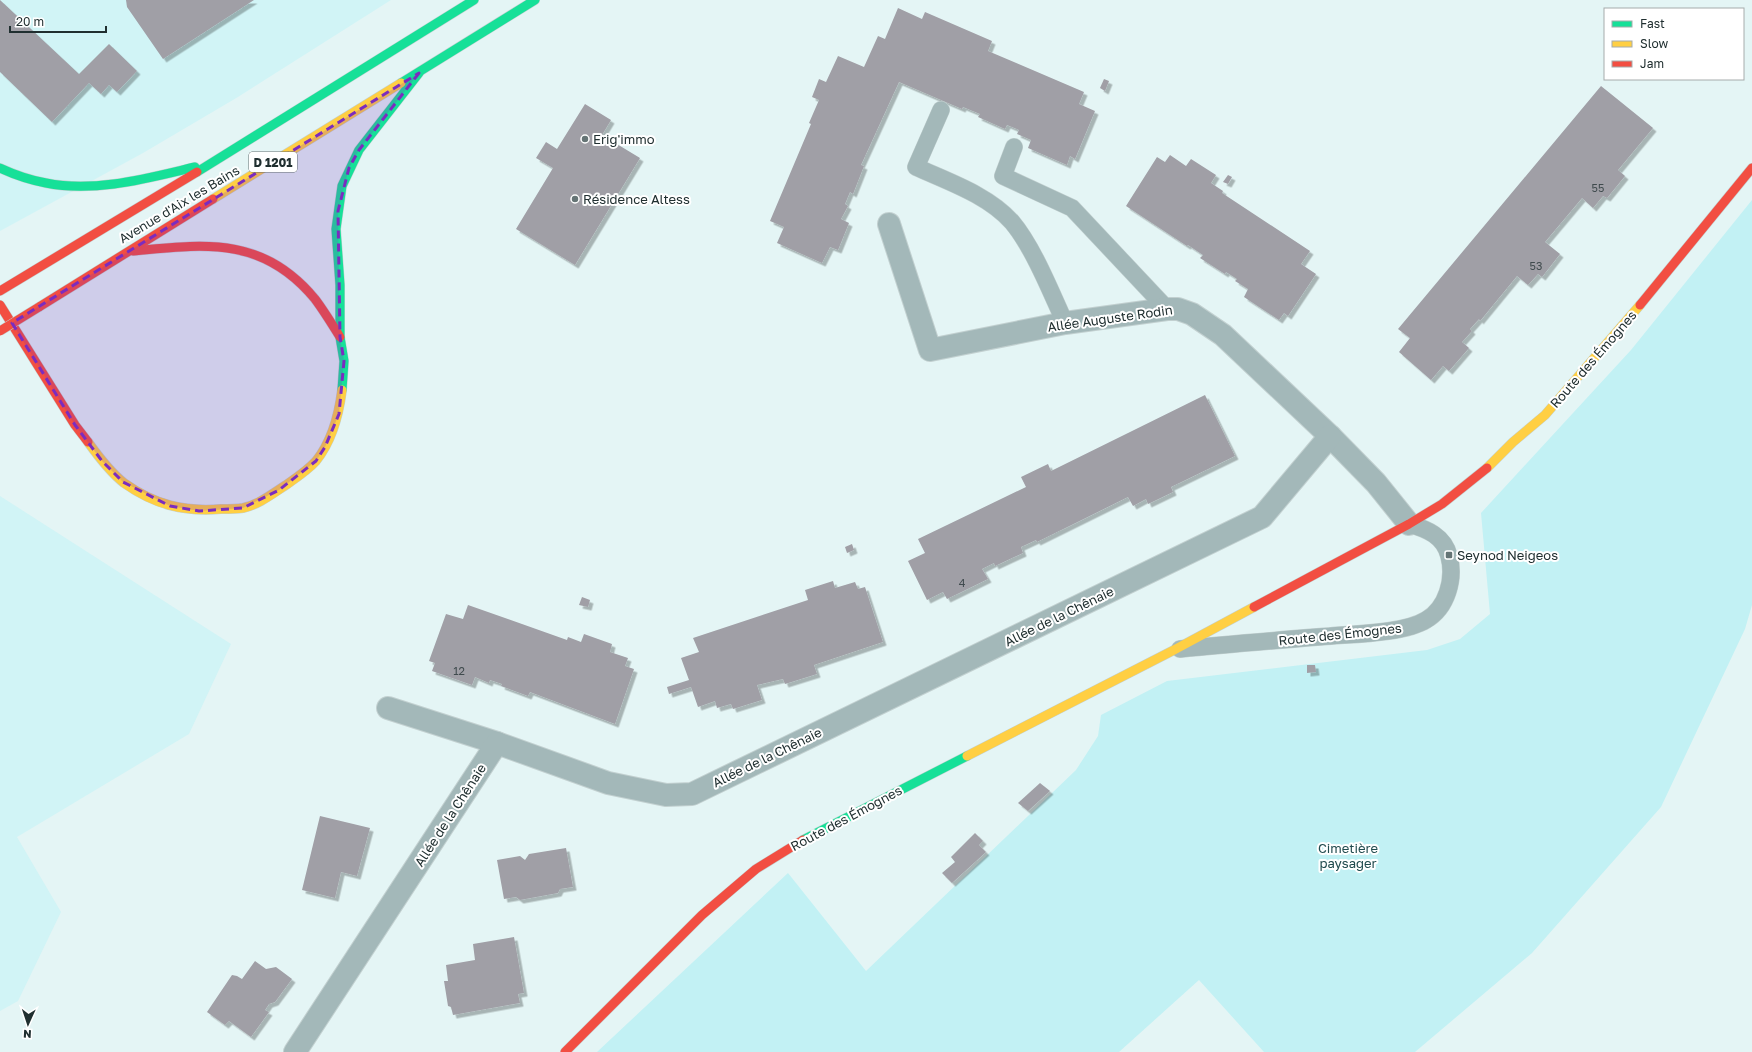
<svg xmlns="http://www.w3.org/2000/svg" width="1752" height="1052" font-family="'Golos Text',sans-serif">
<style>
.built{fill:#d1f4f6}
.green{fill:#c2f1f4}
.building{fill:#a09fa6;filter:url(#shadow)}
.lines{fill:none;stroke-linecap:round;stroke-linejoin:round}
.lane-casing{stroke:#c2d0d0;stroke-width:18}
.street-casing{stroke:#c2d0d0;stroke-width:24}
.fast-casing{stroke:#c2d0d0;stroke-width:10}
.slow-casing{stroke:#c2d0d0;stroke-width:10}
.jam-casing{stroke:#c2d0d0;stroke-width:10}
.lane{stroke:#a3b8b9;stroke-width:17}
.street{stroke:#a3b8b9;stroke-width:22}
.fast{stroke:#16e098;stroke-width:9}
.slow{stroke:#ffcf43;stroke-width:9}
.jam{stroke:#f24e42;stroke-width:9}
.jam-bridge-casing{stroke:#c2d0d0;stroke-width:10;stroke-linecap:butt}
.jam-bridge{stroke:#f24e42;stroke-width:9}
.marked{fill:#7b2cbf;fill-opacity:0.2;stroke:#7b2cbf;stroke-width:3;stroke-dasharray:8 5;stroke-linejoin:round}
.poi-dot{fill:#657475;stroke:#fff;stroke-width:1.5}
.labels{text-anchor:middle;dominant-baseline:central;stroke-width:4;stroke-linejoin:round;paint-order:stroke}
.number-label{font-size:11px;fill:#404b4e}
.shield{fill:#fff;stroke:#636d6e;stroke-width:1}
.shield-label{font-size:12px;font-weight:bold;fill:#202f30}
.poi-label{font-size:13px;fill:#202f30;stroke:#fff;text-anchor:start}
.street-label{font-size:13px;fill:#202f30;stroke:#fff}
.park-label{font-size:13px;fill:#214b4e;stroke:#fff}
</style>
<defs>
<filter id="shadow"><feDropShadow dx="3.5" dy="3.5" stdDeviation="0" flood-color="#0004"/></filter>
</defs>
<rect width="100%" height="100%" fill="#e4f5f5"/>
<g class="built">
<path d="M 0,0 L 391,0 L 238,97 L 143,153 L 0,231 Z"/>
<path d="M 0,496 L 231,644 L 189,734 L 17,837 L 61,912 L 18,1001 L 0,1011 Z"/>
</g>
<path class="green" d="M 1752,200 L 1752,605 L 1745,629 L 1661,807 L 1532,953 L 1415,1052 L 1264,1052 L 1199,980 L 1119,1052 L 597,1052 L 788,873 L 866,971 L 1076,770 L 1098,736 L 1101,715 L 1167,681 L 1427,650 L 1460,639 L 1490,614 L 1481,513 L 1631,350 Z"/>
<g class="building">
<path d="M 0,0 L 79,74 L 109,44 L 137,71 L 117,92 L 109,85 L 101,94 L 89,83 L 52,122 L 0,72 Z"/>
<path d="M 126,0 L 254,0 L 163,59 L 127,7 Z"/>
<path d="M 898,8 L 922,19 L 925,12 L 992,41 L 988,51 L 1084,92 L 1079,104 L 1095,111 L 1075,159 L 1070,156 L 1067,165 L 1028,148 L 1031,140 L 1017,134 L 1019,130 L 1007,125 L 1005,129 L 978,117 L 980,114 L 963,107 L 962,109 L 899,82 L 861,165 L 864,166 L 853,194 L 850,192 L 845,204 L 848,206 L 841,219 L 849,223 L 838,250 L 830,247 L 822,263 L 777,243 L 784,227 L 770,221 L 811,124 L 809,123 L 819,100 L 812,97 L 819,79 L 826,82 L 838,56 L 864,67 L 878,36 L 885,39 Z"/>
<path d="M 1104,79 L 1109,81 L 1105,91 L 1100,88 Z"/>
<path d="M 1601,86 L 1653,128 L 1618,170 L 1625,176 L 1607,198 L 1603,196 L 1593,208 L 1582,198 L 1545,242 L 1560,254 L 1542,277 L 1538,274 L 1528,285 L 1517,276 L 1480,321 L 1479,319 L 1470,329 L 1472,331 L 1462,342 L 1469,348 L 1449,371 L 1443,366 L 1431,380 L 1399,352 L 1410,338 L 1398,329 Z"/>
<path d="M 585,104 L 611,120 L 602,135 L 640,158 L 575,265 L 516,229 L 553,168 L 536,158 L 546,142 L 557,149 Z"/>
<path d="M 1170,155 L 1186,166 L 1191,159 L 1216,175 L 1211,183 L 1223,191 L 1222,193 L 1310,251 L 1301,264 L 1316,274 L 1288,316 L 1284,313 L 1279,320 L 1244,297 L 1248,289 L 1235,281 L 1237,279 L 1226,272 L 1225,274 L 1200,258 L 1203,255 L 1188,245 L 1187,246 L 1126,206 L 1157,157 L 1165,162 Z"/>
<path d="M 1228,175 L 1232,177 L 1228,184 L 1223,182 Z"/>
<path d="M 1205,395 L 1235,456 L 1171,487 L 1173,492 L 1148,504 L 1146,499 L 1133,506 L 1128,497 L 1037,542 L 1036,540 L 1021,547 L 1023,553 L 995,566 L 994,563 L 982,569 L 988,579 L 947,599 L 943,592 L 927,600 L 908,561 L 925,553 L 918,539 L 1026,487 L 1021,477 L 1048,464 L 1051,471 Z"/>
<path d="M 852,544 L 854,550 L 847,553 L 845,547 Z"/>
<path d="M 833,581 L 835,588 L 855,582 L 858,589 L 865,587 L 883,642 L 814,665 L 817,674 L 785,684 L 783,679 L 757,685 L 762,700 L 733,709 L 731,704 L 717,708 L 715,701 L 698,707 L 691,687 L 669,694 L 667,687 L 689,680 L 681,658 L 699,652 L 693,638 L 808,600 L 805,590 Z"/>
<path d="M 582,597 L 590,600 L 588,607 L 579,605 Z"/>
<path d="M 468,605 L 567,640 L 568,637 L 581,642 L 584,634 L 612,644 L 610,652 L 628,658 L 625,666 L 634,669 L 615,724 L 530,692 L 528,696 L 501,686 L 502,684 L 490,680 L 489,683 L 475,677 L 472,685 L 432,671 L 435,663 L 429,661 L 446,614 L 463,619 Z"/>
<path d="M 1307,665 L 1315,665 L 1316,672 L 1307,673 Z"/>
<path d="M 1040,783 L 1050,791 L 1028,811 L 1018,803 Z"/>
<path d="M 320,816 L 370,828 L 357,876 L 341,872 L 335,898 L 302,890 Z"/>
<path d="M 975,833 L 983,841 L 979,845 L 986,852 L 952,883 L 942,873 L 955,862 L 951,857 Z"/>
<path d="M 566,848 L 573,887 L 560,889 L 558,893 L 520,900 L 516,897 L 504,899 L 497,860 L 520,856 L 525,860 L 529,854 Z"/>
<path d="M 514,937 L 524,993 L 518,994 L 520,1003 L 453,1015 L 451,1007 L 448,1006 L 444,981 L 448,981 L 446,965 L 475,960 L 473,944 Z"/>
<path d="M 255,961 L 266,969 L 276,967 L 292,979 L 275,1002 L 269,1004 L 265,1010 L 269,1012 L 251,1037 L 229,1021 L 225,1025 L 207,1012 L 232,975 L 237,976 L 242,979 Z"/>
</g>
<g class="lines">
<g class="lane-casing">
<g id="lane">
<path d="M 941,110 L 916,167 C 949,182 988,195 1012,222 C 1033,247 1051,292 1065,323"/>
<path d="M 1014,147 L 1003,176 L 1072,208 L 1167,309"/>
<path d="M 1180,649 C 1230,644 1281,640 1331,636 C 1356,634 1405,633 1426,620 C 1447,608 1455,579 1449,556 C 1444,536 1427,529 1409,524"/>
</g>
</g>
<g class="street-casing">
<g id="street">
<path d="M 889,224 L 930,350 L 1065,323 L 1167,309 L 1178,309 L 1192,314 L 1223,335 L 1330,436 L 1376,483 L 1409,524"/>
<path d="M 388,708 L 497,743"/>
<path d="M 295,1052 L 497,743 L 608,783 L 666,795 L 692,794 L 1262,517 L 1330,436"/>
</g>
</g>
<g class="fast-casing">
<g id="fast">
<path d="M 401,83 L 535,0"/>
<path d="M 0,168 C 15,175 30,180 46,183 C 95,193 148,178 195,167"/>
<path d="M 197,172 L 474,0"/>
<path d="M 342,390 L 344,361 L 340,337 L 340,285 L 336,229 L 342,186 L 359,150 L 419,73"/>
<path d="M 803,840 L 967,756"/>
</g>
</g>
<g class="slow-casing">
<g id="slow">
<path d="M 213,199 L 401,83"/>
<path d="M 88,442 C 98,456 110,472 124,483 C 155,505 184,512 221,509 C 228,509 236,509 243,508 C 258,505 272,494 286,485 C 296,478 308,470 316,461 C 332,441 339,414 342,390"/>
<path d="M 1487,468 L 1513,442 L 1545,415 L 1640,305"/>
<path d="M 967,756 L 1174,650 L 1254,607"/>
</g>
</g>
<g class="jam-casing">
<g id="jam">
<path d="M 133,251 C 206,244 263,236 315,299 C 324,311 332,324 340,337"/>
<path d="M 0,291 L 197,172"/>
<path d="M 0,305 L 75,425 L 88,442"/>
<path d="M 1640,305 L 1752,168"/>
<path d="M 39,307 L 213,199"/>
<path d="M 1254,607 L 1409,524 L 1442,504 L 1487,468"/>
<path d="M 565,1052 L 702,915 L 756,869 L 803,840"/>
</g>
</g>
<use href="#lane" class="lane"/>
<use href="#street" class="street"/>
<use href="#fast" class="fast"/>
<use href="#slow" class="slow"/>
<use href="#jam" class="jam"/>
<g class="jam-bridge-casing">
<path id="jam-bridge" d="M 0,331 L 39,307"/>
</g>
<use href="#jam-bridge" class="jam-bridge"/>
</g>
<path class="marked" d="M 419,73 L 359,150 L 349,168 L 338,211 L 340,337 L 344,361 L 339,414 L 325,447 L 316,461 L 279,490 L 243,508 L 199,511 L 170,506 L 123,482 L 102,461 L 75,425 L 12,323 Z"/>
<g class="poi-dot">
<circle cx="585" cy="139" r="4"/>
<circle cx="575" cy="199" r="4"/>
<rect x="1445" y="551" width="8" height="8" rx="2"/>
</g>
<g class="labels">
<g class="number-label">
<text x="1598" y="187">55</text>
<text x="1536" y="265">53</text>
<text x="962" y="582">4</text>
<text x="459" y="670">12</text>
</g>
<rect class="shield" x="249" y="152" width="48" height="20" rx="3"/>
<g class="shield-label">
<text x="273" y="162">D 1201</text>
</g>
<g class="poi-label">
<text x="593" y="139">Erig'immo</text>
<text x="583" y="199">Résidence Altess</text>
<text x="1457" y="555">Seynod Neigeos</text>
</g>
<g class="street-label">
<text transform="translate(179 204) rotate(-31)">Avenue d'Aix les Bains</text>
<text transform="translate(1110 318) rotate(-8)">Allée Auguste Rodin</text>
<text transform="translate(1593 359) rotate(-49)">Route des Émognes</text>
<text transform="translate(1059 616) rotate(-26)">Allée de la Chênaie</text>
<text transform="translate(1340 634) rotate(-6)">Route des Émognes</text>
<text transform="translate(767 757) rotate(-26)">Allée de la Chênaie</text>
<text transform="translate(450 815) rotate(-57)">Allée de la Chênaie</text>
<text transform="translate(846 818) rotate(-28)">Route des Émognes</text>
</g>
<g class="park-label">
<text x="1348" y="848">Cimetière<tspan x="1348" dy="15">paysager</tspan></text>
</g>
</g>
<rect x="1604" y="8" width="140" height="72" fill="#ffffff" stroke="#a6acac"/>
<rect x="1612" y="21" width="20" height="6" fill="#16e098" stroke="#a6acac"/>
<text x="1640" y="28" font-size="12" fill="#202f30">Fast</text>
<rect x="1612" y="41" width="20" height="6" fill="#ffcf43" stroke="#a6acac"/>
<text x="1640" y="48" font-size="12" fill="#202f30">Slow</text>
<rect x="1612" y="61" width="20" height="6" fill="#f24e42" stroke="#a6acac"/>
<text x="1640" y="68" font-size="12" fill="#202f30">Jam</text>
<g transform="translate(28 1024) rotate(183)" stroke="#ffffff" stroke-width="3" paint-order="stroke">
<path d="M0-3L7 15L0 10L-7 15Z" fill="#202f30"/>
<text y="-6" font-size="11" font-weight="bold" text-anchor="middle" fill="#202f30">N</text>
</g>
<path d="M10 26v6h96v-6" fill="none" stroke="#202f30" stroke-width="2"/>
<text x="16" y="26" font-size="12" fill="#202f30" stroke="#ffffff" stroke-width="3" paint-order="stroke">20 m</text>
</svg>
